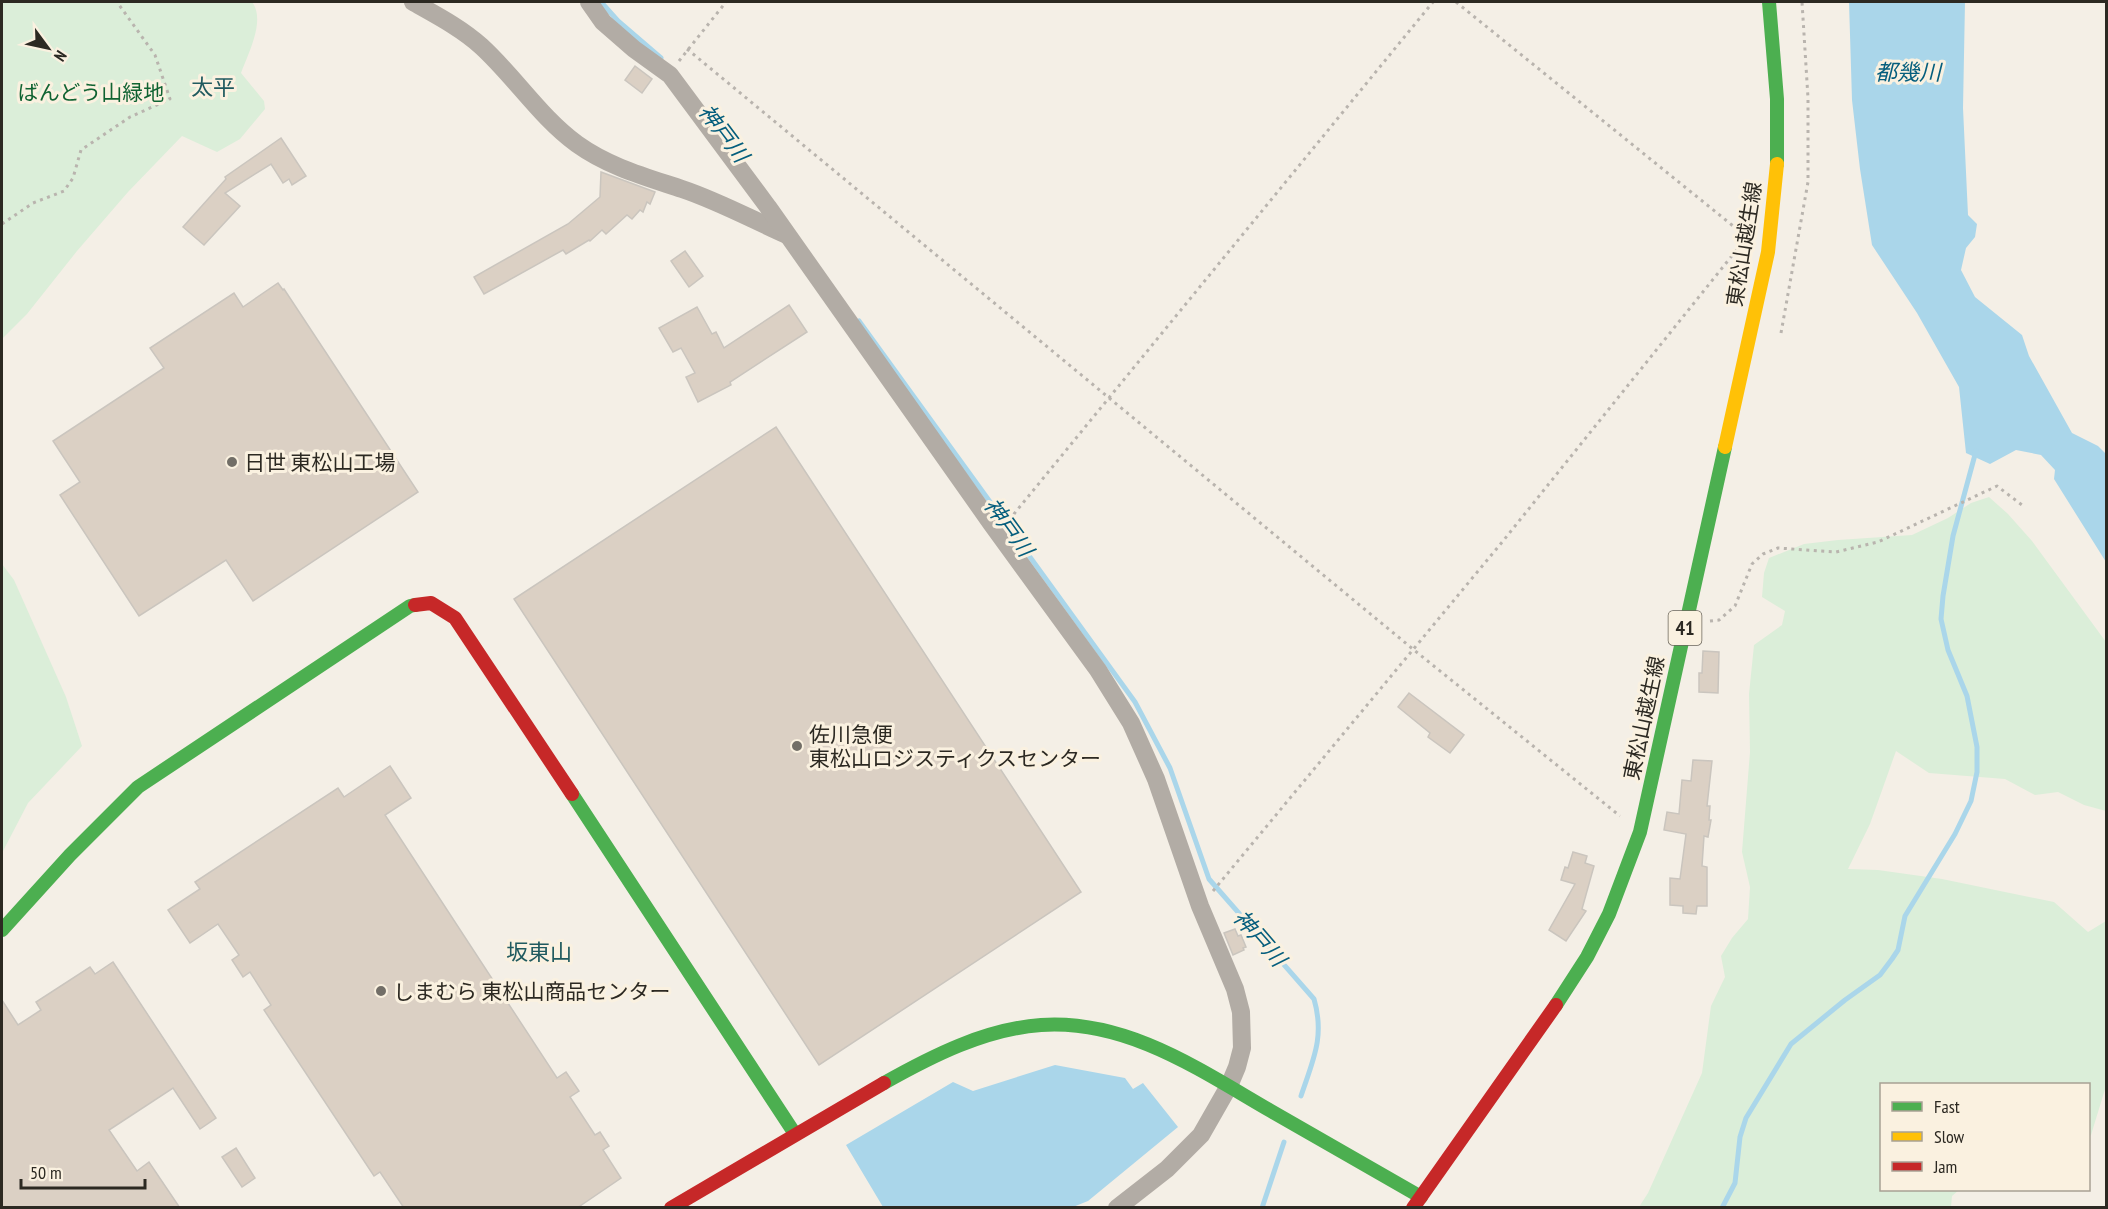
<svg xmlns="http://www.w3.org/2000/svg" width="2108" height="1209" font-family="'PT Sans Narrow','Noto Sans JP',sans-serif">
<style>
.green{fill:#dbeed9}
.water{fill:#aad6ea}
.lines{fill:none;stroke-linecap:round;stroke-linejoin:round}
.stream{stroke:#aad6ea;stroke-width:5}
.building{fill:#dbd0c4;stroke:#cac5be;stroke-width:1.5}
.path{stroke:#b9b4ae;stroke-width:3;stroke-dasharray:3 4.5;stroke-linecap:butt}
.street{stroke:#b2aca5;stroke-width:18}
.fast{stroke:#4caf50;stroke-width:14}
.slow{stroke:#ffc107;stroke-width:14}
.jam{stroke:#c62828;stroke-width:14}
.poi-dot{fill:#726e67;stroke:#faf1e0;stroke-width:2}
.labels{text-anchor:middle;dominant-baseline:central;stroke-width:6;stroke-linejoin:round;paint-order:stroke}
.shield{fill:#faf1e0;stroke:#6a655b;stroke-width:1.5}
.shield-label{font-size:20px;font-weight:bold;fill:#2c2922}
.park-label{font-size:21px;fill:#106332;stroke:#faf1e0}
.street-label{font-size:21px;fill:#2c2922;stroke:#faf1e0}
.poi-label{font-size:21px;fill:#2c2922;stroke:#faf1e0;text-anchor:start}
.water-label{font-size:22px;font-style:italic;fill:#055e7d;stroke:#faf1e0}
.neighbourhood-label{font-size:22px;fill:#205a5f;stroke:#faf1e0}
</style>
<rect width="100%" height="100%" fill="#f4efe6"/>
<g class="green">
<path d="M 2,2 L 252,2 C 266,20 248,54 241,73 L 264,101 L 265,109 L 240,139 L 217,152 L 182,136 L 128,192 L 77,251 L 27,314 L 2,339 Z"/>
<path d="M 1989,497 L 2008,514 L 2032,541 L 2106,642 L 2106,811 L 2084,805 L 2058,792 L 2035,795 L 2005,779 L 1929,773 L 1896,751 L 1870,824 L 1848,869 L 1878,870 L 1942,879 L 2054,902 L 2088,932 L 2106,921 L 2106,1086 L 2091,1135 L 2089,1136 L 2088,1084 L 1882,1084 L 1882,1190 L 1959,1190 L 1952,1196 L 1951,1207 L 1639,1207 L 1648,1193 L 1702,1073 L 1711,1006 L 1725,977 L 1721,956 L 1732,938 L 1748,919 L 1750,887 L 1742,852 L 1750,752 L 1749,694 L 1754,645 L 1782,625 L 1785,611 L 1762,597 L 1764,573 L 1769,558 L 1804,544 L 1838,540 L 1912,535 L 1948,518 L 1971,503 Z"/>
<path d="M 2,564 L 14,580 L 66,697 L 82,746 L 28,803 L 2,853 Z"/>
</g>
<g class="water">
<path d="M 1849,2 L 1965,2 L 1963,108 L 1968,215 L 1977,224 L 1975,237 L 1966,248 L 1961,270 L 1975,297 L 2022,335 L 2029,356 L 2072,433 L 2098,446 L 2106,454 L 2106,562 L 2054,479 L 2055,470 L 2041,455 L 2016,450 L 1990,464 L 1966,453 L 1959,387 L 1917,313 L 1872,245 L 1860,169 L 1852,100 Z"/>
<path d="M 1055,1065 L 1125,1078 L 1133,1089 L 1143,1083 L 1178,1127 L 1088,1201 L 1073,1207 L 883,1207 L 846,1145 L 953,1082 L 973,1091 Z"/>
</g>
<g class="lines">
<g class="stream">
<path d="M 601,2 L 618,21 L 661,58"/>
<path d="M 708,112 L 728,138"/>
<path d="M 859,321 L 1135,702 L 1170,768 L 1209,879 L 1314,999 C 1325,1037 1313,1060 1301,1096"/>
<path d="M 1262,1208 L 1284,1142"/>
<path d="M 1722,1208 L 1735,1183 L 1740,1137 L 1746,1118 L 1791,1044 L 1845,1000 L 1880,975 L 1892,959 L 1898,950 L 1905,916 L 1955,834 L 1971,801 L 1977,772 L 1977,747 L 1967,696 L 1948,650 L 1941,619 L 1943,596 L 1953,536 L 1976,451"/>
</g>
</g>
<g class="building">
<path d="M 635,66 L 652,79 L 642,93 L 625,80 Z"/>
<path d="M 281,138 L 306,176 L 292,185 L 289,179 L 283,183 L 271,164 L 225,193 L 240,206 L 204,245 L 183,227 L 226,179 L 225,177 Z"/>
<path d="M 601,172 L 655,192 L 650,204 L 647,202 L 643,212 L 640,210 L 632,219 L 627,215 L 606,234 L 602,230 L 590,241 L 589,240 L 566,254 L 563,250 L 484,294 L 474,277 L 568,224 L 600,197 Z"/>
<path d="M 685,251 L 703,276 L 689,287 L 671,261 Z"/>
<path d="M 278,283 L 283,290 L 284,289 L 418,492 L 253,601 L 226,560 L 139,616 L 60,495 L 80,482 L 53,441 L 164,368 L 150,348 L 234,293 L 243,307 Z"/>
<path d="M 789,305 L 807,332 L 730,382 L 731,385 L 698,402 L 686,377 L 695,373 L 681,348 L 673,352 L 659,328 L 697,307 L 712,334 L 716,332 L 724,348 Z"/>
<path d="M 776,427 L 1081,892 L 819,1065 L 514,599 Z"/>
<path d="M 1703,651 L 1719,652 L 1718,693 L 1699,692 L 1699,673 L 1702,673 Z"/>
<path d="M 1409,693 L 1464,735 L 1450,753 L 1428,737 L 1430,733 L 1398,707 Z"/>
<path d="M 1693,760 L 1712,761 L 1707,806 L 1710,806 L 1709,820 L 1711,820 L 1708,837 L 1704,836 L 1702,866 L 1707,867 L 1707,906 L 1697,906 L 1696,914 L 1683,913 L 1683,906 L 1670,905 L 1670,878 L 1680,879 L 1686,834 L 1664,830 L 1667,812 L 1679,814 L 1682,780 L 1691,781 Z"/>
<path d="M 390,766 L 411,798 L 385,815 L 557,1078 L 566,1072 L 579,1091 L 570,1097 L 595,1135 L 600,1132 L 609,1146 L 603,1150 L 621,1178 L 577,1208 L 404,1208 L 380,1172 L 374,1176 L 264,1010 L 271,1005 L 250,972 L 243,977 L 232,960 L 239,955 L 218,924 L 190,943 L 168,910 L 200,889 L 195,882 L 338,788 L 344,797 Z"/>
<path d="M 1573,852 L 1587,856 L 1585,863 L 1594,866 L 1582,909 L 1586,911 L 1566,941 L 1549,930 L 1575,884 L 1561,880 L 1565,867 L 1568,868 Z"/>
<path d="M 1235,929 L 1238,936 L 1241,935 L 1246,947 L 1243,948 L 1244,950 L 1233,955 L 1224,933 Z"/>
<path d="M 113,962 L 216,1118 L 200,1129 L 173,1088 L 109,1130 L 137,1171 L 149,1162 L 180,1208 L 2,1208 L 2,1000 L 18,1025 L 41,1010 L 36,1002 L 90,967 L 95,974 Z"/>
<path d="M 236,1148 L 255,1178 L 242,1187 L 222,1157 Z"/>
</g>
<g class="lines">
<g class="path">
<path d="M 1456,2 L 1748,238"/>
<path d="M 687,49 L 1414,650 L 1620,816"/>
<path d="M 679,61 L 726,2"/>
<path d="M 2,224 L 33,203 L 64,191 L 73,178 L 81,150 L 130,117 L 170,99 L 155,55 L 117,2"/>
<path d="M 1781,333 L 1808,182 L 1808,98 L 1802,2"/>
<path d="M 1009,520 L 1433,2"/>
<path d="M 1710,621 L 1719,620 L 1735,606 L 1752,564 L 1763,554 L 1778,548 L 1836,552 L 1878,542 L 1997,486 L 2022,505"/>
<path d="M 1213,891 L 1503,541 L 1747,237"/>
</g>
<g class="street">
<path d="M 413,2 C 436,15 461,28 481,46 C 515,77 540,117 577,144 C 609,167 646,177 682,189 C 718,201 753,220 787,235"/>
<path d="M 589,2 L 603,22 L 634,49 L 670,75 L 768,207 L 991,523 L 1098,670 L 1131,723 L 1156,779 L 1200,906 L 1235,989 L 1241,1012 L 1242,1048 L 1237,1067 L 1229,1086 L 1201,1135 L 1167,1169 L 1117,1208"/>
</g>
<g class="fast">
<path d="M 1769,2 L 1777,99 L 1777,164"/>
<path d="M 572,794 L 795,1134"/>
<path d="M 2,930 L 70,855 L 138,787 L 410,606 L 415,605"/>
<path d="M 1556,1005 L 1587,957 L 1609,914 L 1640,832 L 1725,447"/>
<path d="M 884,1083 C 932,1056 985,1029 1041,1025 C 1127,1019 1200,1070 1271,1111 C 1321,1140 1371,1168 1421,1197"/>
</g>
<path class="slow" d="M 1725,447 L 1768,252 L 1777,164"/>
<g class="jam">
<path d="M 415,605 L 431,603 L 455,618 L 572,794"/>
<path d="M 671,1208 L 884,1083"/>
<path d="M 1413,1208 L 1556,1005"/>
</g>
</g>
<g class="poi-dot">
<circle cx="232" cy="462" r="6"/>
<circle cx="797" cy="746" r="6"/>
<circle cx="381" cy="991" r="6"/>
</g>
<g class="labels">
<rect class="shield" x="1668.5" y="611" width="33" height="34" rx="4.5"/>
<g class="shield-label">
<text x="1685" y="628">41</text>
</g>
<g class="park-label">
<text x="91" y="92">ばんどう山緑地</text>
</g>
<g class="street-label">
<text transform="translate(1744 244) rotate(-81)">東松山越生線</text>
<text transform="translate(1644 718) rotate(-78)">東松山越生線</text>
</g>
<g class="poi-label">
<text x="244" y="462">日世 東松山工場</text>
<text x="809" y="734">佐川急便<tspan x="809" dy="24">東松山ロジスティクスセンター</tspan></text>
<text x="393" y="991">しまむら 東松山商品センター</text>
</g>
<g class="water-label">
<text x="1908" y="72">都幾川</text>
<text transform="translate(724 133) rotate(53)">神戸川</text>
<text transform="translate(1009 527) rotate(54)">神戸川</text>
<text transform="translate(1260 938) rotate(49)">神戸川</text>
</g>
<g class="neighbourhood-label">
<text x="213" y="87">太平</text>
<text x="539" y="952">坂東山</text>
</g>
</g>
<rect width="2108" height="1209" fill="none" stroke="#2c2922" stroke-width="6"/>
<rect x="1880" y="1083" width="210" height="108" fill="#faf1e0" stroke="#a8a194" stroke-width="1.5"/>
<rect x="1892" y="1102" width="30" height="9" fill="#4caf50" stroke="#a8a194" stroke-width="1.5"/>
<text x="1934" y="1113" font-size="18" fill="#2c2922">Fast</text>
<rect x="1892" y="1132" width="30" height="9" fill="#ffc107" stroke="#a8a194" stroke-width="1.5"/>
<text x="1934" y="1143" font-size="18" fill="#2c2922">Slow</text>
<rect x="1892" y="1162" width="30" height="9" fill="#c62828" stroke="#a8a194" stroke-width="1.5"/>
<text x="1934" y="1173" font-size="18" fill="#2c2922">Jam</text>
<g transform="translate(48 48) rotate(123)" stroke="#faf1e0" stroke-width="4.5" paint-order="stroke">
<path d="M0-4.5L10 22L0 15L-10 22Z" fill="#2c2922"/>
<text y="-9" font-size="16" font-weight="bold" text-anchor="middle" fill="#2c2922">N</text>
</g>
<path d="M21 1179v9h124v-9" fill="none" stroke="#2c2922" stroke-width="3"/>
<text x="30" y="1179" font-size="18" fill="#2c2922" stroke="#faf1e0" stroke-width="4.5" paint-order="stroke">50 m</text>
</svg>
